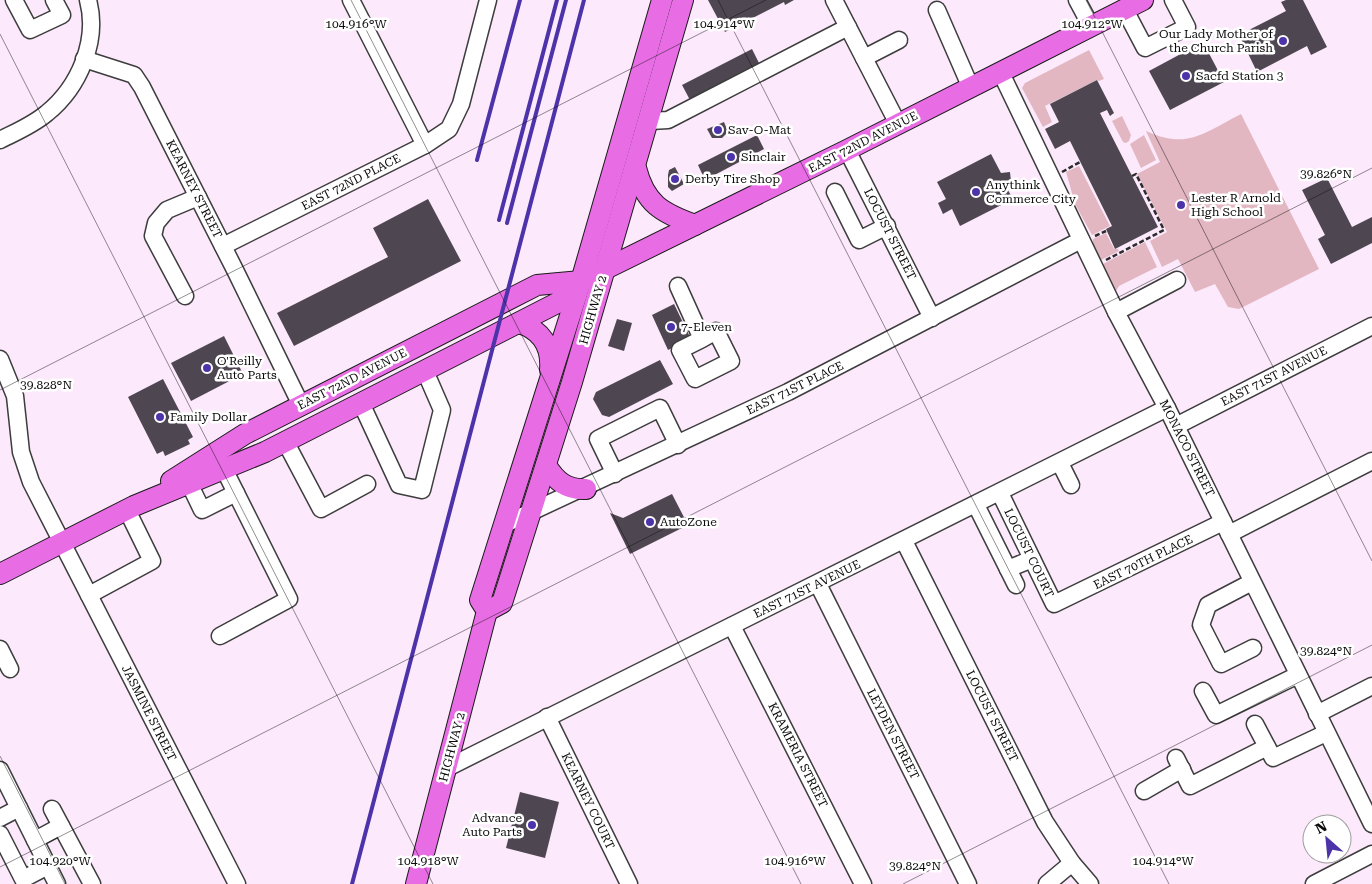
<svg xmlns="http://www.w3.org/2000/svg" width="1372" height="884" font-family="'Roboto Serif',serif">
<style>
.green{fill:#e2b7c2}
.building{fill:#4e4751}
.lines{fill:none;stroke-linecap:round;stroke-linejoin:round}
.minor-casing{stroke:#3d3d3d;stroke-width:19}
.major-casing{stroke:#1b1b1b;stroke-width:22}
.path{stroke:#2c2c2c;stroke-width:2.5;stroke-dasharray:5 2.5;stroke-linecap:butt}
.minor{stroke:#fff;stroke-width:16}
.major{stroke:#e86de5;stroke-width:20}
.rail{stroke:#4d33a9;stroke-width:4}
.ticks{fill:none;stroke:#0a0a0a;stroke-width:1;stroke-opacity:0.45}
.poi-dot{fill:#4d33a9;stroke:#fff;stroke-width:2}
.labels{text-anchor:middle;dominant-baseline:central;stroke-width:5;stroke-linejoin:round;paint-order:stroke}
.poi-label{font-size:12px;fill:#0a0a0a;stroke:#fff;text-anchor:start}
.street-label{font-size:12px;fill:#0a0a0a;stroke:#fff}
.ticks-label{font-size:12px;text-anchor:middle;fill:#0a0a0a;stroke:#fff;stroke-width:5;stroke-linejoin:round;paint-order:stroke}
</style>
<rect width="100%" height="100%" fill="#fce9fb"/>
<g class="green">
<path d="M 1089,50 L 1104,79 L 1099,81 L 1097,80 L 1045,106 L 1052,122 L 1043,127 L 1022,88 L 1025,83 Z"/>
<path d="M 1241,114 L 1319,269 L 1239,309 L 1228,307 L 1215,284 L 1195,292 L 1178,259 L 1162,267 L 1150,241 L 1167,232 L 1137,174 L 1160,162 L 1146,131 C 1187,150 1204,133 1241,114 Z"/>
<path d="M 1122,116 L 1131,135 L 1129,141 L 1126,143 L 1123,142 L 1112,121 Z"/>
<path d="M 1144,135 L 1156,160 L 1141,168 L 1130,144 Z"/>
<path d="M 1079,166 L 1110,226 L 1092,235 L 1075,204 L 1066,172 Z"/>
<path d="M 1106,233 L 1114,249 L 1118,249 L 1119,251 L 1101,260 L 1093,246 L 1093,239 Z"/>
<path d="M 1145,242 L 1157,267 L 1119,286 L 1116,291 L 1103,264 Z"/>
</g>
<g class="building">
<path d="M 708,0 L 794,0 L 785,5 L 784,2 L 725,32 Z"/>
<path d="M 1286,0 L 1303,0 L 1327,47 L 1311,55 L 1307,46 L 1257,72 L 1239,35 L 1286,11 L 1281,2 Z"/>
<path d="M 1203,42 L 1224,82 L 1170,110 L 1149,71 Z"/>
<path d="M 752,49 L 760,65 L 690,100 L 682,85 Z"/>
<path d="M 1097,80 L 1114,113 L 1110,116 L 1107,110 L 1100,113 L 1158,227 L 1115,249 L 1106,229 L 1112,226 L 1070,141 L 1055,149 L 1045,129 L 1059,122 L 1050,104 Z"/>
<path d="M 724,122 L 728,132 L 722,138 L 712,138 L 707,129 Z"/>
<path d="M 757,135 L 764,149 L 705,180 L 698,165 Z"/>
<path d="M 991,154 L 1001,173 L 1010,172 L 1011,182 L 1005,185 L 1013,199 L 960,226 L 952,209 L 943,214 L 938,203 L 946,199 L 937,182 Z"/>
<path d="M 675,167 L 684,184 L 672,191 L 668,187 L 668,175 L 669,170 Z"/>
<path d="M 1327,178 L 1352,227 L 1372,217 L 1372,243 L 1331,264 L 1318,239 L 1325,235 L 1302,190 Z"/>
<path d="M 428,199 L 461,261 L 294,346 L 277,313 L 388,257 L 373,228 Z"/>
<path d="M 674,304 L 691,339 L 668,350 L 652,315 Z"/>
<path d="M 617,319 L 632,323 L 624,351 L 608,346 Z"/>
<path d="M 224,336 L 243,374 L 191,401 L 171,363 Z"/>
<path d="M 660,360 L 673,384 L 609,417 L 602,415 L 593,399 L 596,392 Z"/>
<path d="M 163,379 L 193,437 L 188,440 L 190,444 L 165,456 L 163,451 L 157,454 L 128,397 Z"/>
<path d="M 672,494 L 688,525 L 630,554 L 610,513 L 623,518 Z"/>
<path d="M 520,792 L 559,802 L 545,858 L 506,848 Z"/>
</g>
<g class="lines">
<g class="minor-casing">
<g id="minor">
<path d="M 14,0 L 30,30 L 62,15 L 54,0"/>
<path d="M 351,0 L 425,145"/>
<path d="M 834,0 L 898,124"/>
<path d="M 1077,0 L 1091,26"/>
<path d="M 937,10 L 971,88"/>
<path d="M 1125,10 L 1145,48 L 1187,27 L 1173,0"/>
<path d="M 864,58 L 899,40"/>
<path d="M 84,59 L 134,75 L 142,87 L 235,270 L 301,405"/>
<path d="M 1001,73 L 1116,312 L 1167,408 L 1372,824"/>
<path d="M 650,121 L 668,120 L 848,27"/>
<path d="M 0,140 C 16,132 33,125 47,113 C 79,87 99,41 88,0"/>
<path d="M 847,150 L 932,318"/>
<path d="M 835,192 L 859,240 L 887,226"/>
<path d="M 223,246 L 425,145 L 449,129 L 461,104 L 488,0"/>
<path d="M 678,286 L 702,339 L 680,350 L 695,379 L 731,361 L 716,331 L 702,339"/>
<path d="M 185,296 L 153,236 L 156,223 L 167,210 L 198,197"/>
<path d="M 1116,312 L 1177,280"/>
<path d="M 0,359 L 15,396 L 21,452 L 31,482 L 237,884"/>
<path d="M 361,403 L 399,485 L 422,490 L 442,410 L 425,371"/>
<path d="M 1176,426 L 1372,326"/>
<path d="M 285,441 L 321,509 L 367,484"/>
<path d="M 1060,463 L 1071,485"/>
<path d="M 615,474 L 598,439 L 660,408 L 678,445"/>
<path d="M 189,483 L 202,510 L 236,493"/>
<path d="M 1000,493 L 1054,604 L 1223,522"/>
<path d="M 976,505 L 1008,569 L 1032,559"/>
<path d="M 503,525 L 788,392 L 1081,240"/>
<path d="M 1229,534 L 1372,461"/>
<path d="M 904,541 L 1045,822 L 1072,863 L 1090,884"/>
<path d="M 1008,569 L 1016,585"/>
<path d="M 1252,582 L 1208,605 L 1201,625 L 1221,664 L 1253,648"/>
<path d="M 818,584 L 968,884"/>
<path d="M 89,595 L 152,561 L 127,510"/>
<path d="M 732,626 L 863,884"/>
<path d="M 220,636 L 289,599 L 224,469"/>
<path d="M 0,649 L 10,669"/>
<path d="M 1203,691 L 1216,715 L 1298,675"/>
<path d="M 1317,714 L 1372,686"/>
<path d="M 547,717 L 629,884"/>
<path d="M 1255,724 L 1273,758 L 1326,733"/>
<path d="M 1176,758 L 1190,786 L 1267,747"/>
<path d="M 447,768 L 1167,408"/>
<path d="M 0,770 L 57,884"/>
<path d="M 1144,791 L 1182,769"/>
<path d="M 52,809 L 92,884"/>
<path d="M 0,818 L 19,808"/>
<path d="M 0,834 L 23,879 L 48,866"/>
<path d="M 35,840 L 61,826"/>
<path d="M 1047,884 L 1072,863"/>
<path d="M 1314,884 L 1372,854"/>
</g>
</g>
<g class="major-casing">
<g id="major">
<path d="M 636,168 C 645,204 662,213 695,225"/>
<path d="M 519,323 C 542,330 552,347 550,370"/>
<path d="M 546,465 C 556,481 566,490 586,489"/>
<path d="M 171,481 L 245,434 L 537,285 L 581,281"/>
<path d="M 0,574 L 134,506 L 265,452 L 557,303 L 581,281 L 847,150 L 1143,0"/>
<path d="M 487,611 L 502,603 L 572,382 L 683,0"/>
<path d="M 416,884 L 487,611 L 480,600 L 581,281 L 662,0"/>
</g>
</g>
<g class="path">
<path d="M 1062,172 L 1080,162"/>
<path d="M 1095,236 L 1106,231"/>
<path d="M 1106,260 L 1164,230 L 1136,174 L 1132,176"/>
</g>
<use href="#minor" class="minor"/>
<use href="#major" class="major"/>
<g class="rail">
<path d="M 477,160 L 520,0"/>
<path d="M 499,220 L 557,0"/>
<path d="M 507,223 L 566,0"/>
<path d="M 352,884 L 584,0"/>
</g>
</g>
<path class="ticks" d="M 351,0 L 801,884M 718,0 L 1169,884M 1086,0 L 1372,561M 0,34 L 433,884M 0,390 L 766,0M 0,756 L 65,884M 0,867 L 1372,168M 903,884 L 1372,645"/>
<g class="poi-dot">
<circle cx="1283" cy="41" r="5"/>
<circle cx="1186" cy="76" r="5"/>
<circle cx="718" cy="130" r="5"/>
<circle cx="731" cy="157" r="5"/>
<circle cx="675" cy="179" r="5"/>
<circle cx="976" cy="192" r="5"/>
<circle cx="1181" cy="205" r="5"/>
<circle cx="671" cy="327" r="5"/>
<circle cx="207" cy="368" r="5"/>
<circle cx="160" cy="417" r="5"/>
<circle cx="650" cy="522" r="5"/>
<circle cx="532" cy="825" r="5"/>
</g>
<g class="labels">
<g class="poi-label">
<text x="1273" y="34" text-anchor="end">Our Lady Mother of<tspan x="1273" dy="14">the Church Parish</tspan></text>
<text x="1196" y="76">Sacfd Station 3</text>
<text x="728" y="130">Sav-O-Mat</text>
<text x="741" y="157">Sinclair</text>
<text x="685" y="179">Derby Tire Shop</text>
<text x="986" y="185">Anythink<tspan x="986" dy="14">Commerce City</tspan></text>
<text x="1191" y="198">Lester R Arnold<tspan x="1191" dy="14">High School</tspan></text>
<text x="681" y="327">7-Eleven</text>
<text x="217" y="361">O'Reilly<tspan x="217" dy="14">Auto Parts</tspan></text>
<text x="170" y="417">Family Dollar</text>
<text x="660" y="522">AutoZone</text>
<text x="522" y="818" text-anchor="end">Advance<tspan x="522" dy="14">Auto Parts</tspan></text>
</g>
<g class="street-label">
<text transform="translate(863 142) rotate(-27)">EAST 72ND AVENUE</text>
<text transform="translate(351 182) rotate(-27)">EAST 72ND PLACE</text>
<text transform="translate(194 189) rotate(63)">KEARNEY STREET</text>
<text transform="translate(890 234) rotate(63)">LOCUST STREET</text>
<text transform="translate(593 310) rotate(-74)">HIGHWAY 2</text>
<text transform="translate(1274 376) rotate(-27)">EAST 71ST AVENUE</text>
<text transform="translate(352 379) rotate(-27)">EAST 72ND AVENUE</text>
<text transform="translate(795 388) rotate(-26)">EAST 71ST PLACE</text>
<text transform="translate(1187 448) rotate(63)">MONACO STREET</text>
<text transform="translate(1029 553) rotate(64)">LOCUST COURT</text>
<text transform="translate(1143 562) rotate(-26)">EAST 70TH PLACE</text>
<text transform="translate(807 589) rotate(-26)">EAST 71ST AVENUE</text>
<text transform="translate(149 713) rotate(63)">JASMINE STREET</text>
<text transform="translate(992 716) rotate(63)">LOCUST STREET</text>
<text transform="translate(893 734) rotate(63)">LEYDEN STREET</text>
<text transform="translate(452 747) rotate(-75)">HIGHWAY 2</text>
<text transform="translate(798 755) rotate(63)">KRAMERIA STREET</text>
<text transform="translate(588 801) rotate(64)">KEARNEY COURT</text>
</g>
</g>
<g class="ticks-label">
<text x="356" y="28">104.916°W</text>
<text x="724" y="28">104.914°W</text>
<text x="1092" y="28">104.912°W</text>
<text x="1326" y="178">39.826°N</text>
<text x="46" y="389">39.828°N</text>
<text x="1326" y="655">39.824°N</text>
<text x="60" y="865">104.920°W</text>
<text x="428" y="865">104.918°W</text>
<text x="795" y="865">104.916°W</text>
<text x="1163" y="865">104.914°W</text>
<text x="915" y="870">39.824°N</text>
</g>
<g transform="translate(1327 839) rotate(333)"><circle r="24" fill="#ffffff" stroke="#9d9d9d"/>
<path d="M0-4L9 19L0 12L-9 19Z" fill="#4d33a9"/>
<text y="-8" font-size="14" font-weight="bold" text-anchor="middle" fill="#0a0a0a">N</text>
</g>
</svg>
